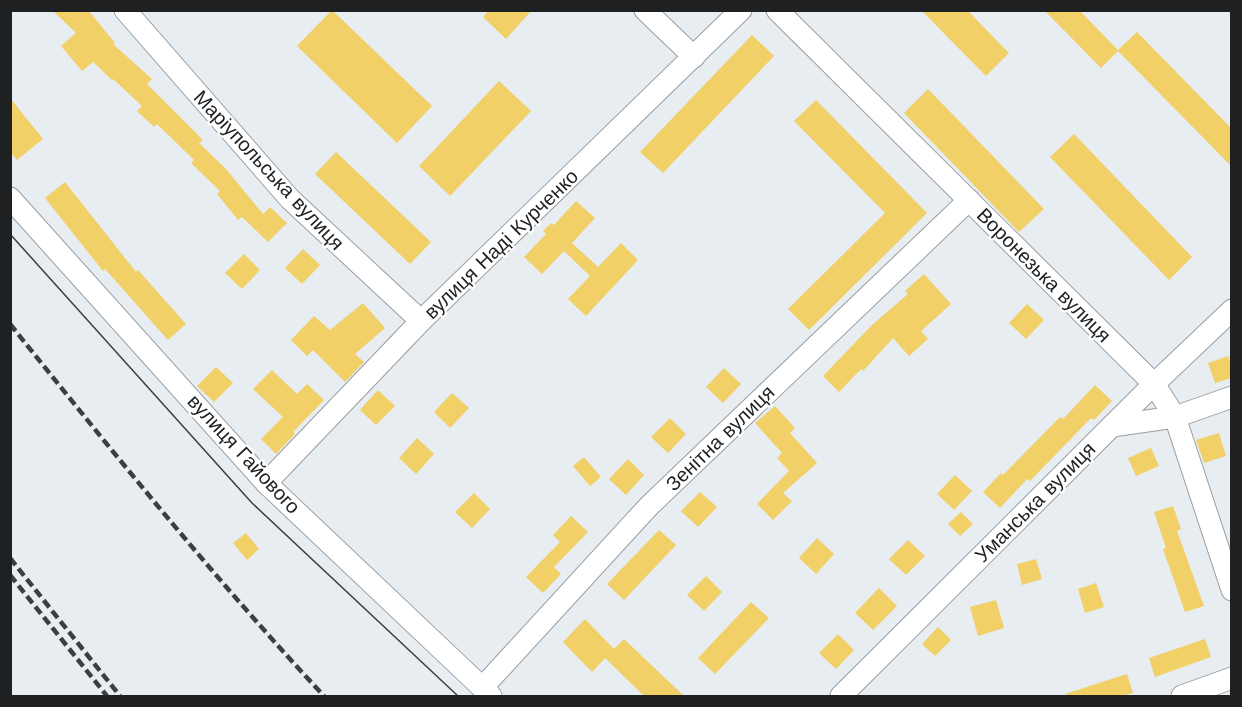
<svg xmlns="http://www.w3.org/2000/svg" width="1242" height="707" font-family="'Work Sans',sans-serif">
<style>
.building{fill:#f1d068}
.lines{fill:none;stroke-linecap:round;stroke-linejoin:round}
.minor-casing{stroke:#999ea3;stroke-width:23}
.minor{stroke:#fff;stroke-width:21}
.tram{stroke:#3c3f41;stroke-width:1.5}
.rail{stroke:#3c3f41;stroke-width:4.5;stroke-dasharray:9 4.5;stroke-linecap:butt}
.labels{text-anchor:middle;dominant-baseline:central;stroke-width:4.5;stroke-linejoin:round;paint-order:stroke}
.street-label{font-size:20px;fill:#1e2022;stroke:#fff}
</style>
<rect width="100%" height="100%" fill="#e7edf1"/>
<g class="building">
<path d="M 52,10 L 88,10 L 115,43 L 113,44 L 152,79 L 147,84 L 203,140 L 199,143 L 226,169 L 263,214 L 270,207 L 287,223 L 268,242 L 242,217 L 238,220 L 217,194 L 220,191 L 191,163 L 194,160 L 157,124 L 154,127 L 137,111 L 142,106 L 113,79 L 112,80 L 93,62 L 82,71 L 61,46 L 76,33 Z"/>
<path d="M 332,10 L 432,106 L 397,143 L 297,46 Z"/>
<path d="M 489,10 L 532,10 L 506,39 L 483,17 Z"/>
<path d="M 921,10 L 967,10 L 1009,53 L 986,76 Z"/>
<path d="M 1044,10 L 1079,10 L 1118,50 L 1137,32 L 1232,129 L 1232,167 L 1118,51 L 1101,68 Z"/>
<path d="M 752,35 L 774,56 L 663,173 L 640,152 Z"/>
<path d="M 499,81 L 531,111 L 450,196 L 419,166 Z"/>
<path d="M 928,89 L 1044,209 L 1019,232 L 904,113 Z"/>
<path d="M 10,98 L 43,139 L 17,160 L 10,152 Z"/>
<path d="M 816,100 L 927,213 L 809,330 L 788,309 L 885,213 L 794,121 Z"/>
<path d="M 1074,134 L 1192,257 L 1169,280 L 1050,157 Z"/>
<path d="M 336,152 L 431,242 L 410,264 L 315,174 Z"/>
<path d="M 65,182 L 136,272 L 138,270 L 186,324 L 168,340 L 105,269 L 103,271 L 45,198 Z"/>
<path d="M 576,201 L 595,218 L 572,243 L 598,267 L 621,243 L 638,260 L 586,316 L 568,299 L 590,276 L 564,251 L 542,274 L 524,257 L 546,234 L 543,231 L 551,223 L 554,225 Z"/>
<path d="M 303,249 L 320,265 L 302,284 L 285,268 Z"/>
<path d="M 244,254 L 260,270 L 242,289 L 225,273 Z"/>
<path d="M 924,274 L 951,304 L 921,331 L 928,339 L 909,356 L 893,338 L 863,371 L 861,369 L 839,392 L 823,376 L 872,325 L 908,294 L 905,291 Z"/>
<path d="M 363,303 L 385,328 L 355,354 L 364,362 L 345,382 L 313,350 L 307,356 L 291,340 L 314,316 L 330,330 Z"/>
<path d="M 1027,304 L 1044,320 L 1026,339 L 1009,323 Z"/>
<path d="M 1228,356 L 1232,367 L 1232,378 L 1215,383 L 1208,363 Z"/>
<path d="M 216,367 L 233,383 L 214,402 L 197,386 Z"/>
<path d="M 724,368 L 741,384 L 723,403 L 706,387 Z"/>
<path d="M 272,370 L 297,394 L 307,384 L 324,400 L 293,432 L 295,434 L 276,454 L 261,439 L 283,417 L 253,389 Z"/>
<path d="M 1095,385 L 1112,401 L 1094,420 L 1091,418 L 1030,481 L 1027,479 L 1000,508 L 983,492 L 1001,473 L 1003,475 L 1060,417 L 1063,419 Z"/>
<path d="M 378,390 L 395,406 L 376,425 L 360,410 Z"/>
<path d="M 452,393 L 469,408 L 450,428 L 434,412 Z"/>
<path d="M 775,406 L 795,428 L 790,433 L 817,463 L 783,493 L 792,501 L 773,520 L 757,504 L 789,471 L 777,458 L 782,453 L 755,423 Z"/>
<path d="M 670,418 L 686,434 L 668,453 L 651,437 Z"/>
<path d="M 1219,433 L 1226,456 L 1204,463 L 1196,440 Z"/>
<path d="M 417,438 L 434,454 L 416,474 L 399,458 Z"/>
<path d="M 1151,448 L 1159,466 L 1136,476 L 1128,458 Z"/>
<path d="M 584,457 L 601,477 L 590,486 L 573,466 Z"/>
<path d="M 628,459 L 644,475 L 626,495 L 609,479 Z"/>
<path d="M 955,475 L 972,491 L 954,510 L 937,494 Z"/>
<path d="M 700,492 L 717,507 L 698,527 L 681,511 Z"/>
<path d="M 474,493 L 490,509 L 472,528 L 455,512 Z"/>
<path d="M 1173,506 L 1181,529 L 1177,531 L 1204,606 L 1185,612 L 1163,549 L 1166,548 L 1154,512 Z"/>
<path d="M 961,512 L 973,524 L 960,536 L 948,524 Z"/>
<path d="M 571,516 L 588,532 L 554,567 L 561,574 L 543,593 L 526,577 L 560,542 L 553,535 Z"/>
<path d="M 659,530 L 676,545 L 624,600 L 607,584 Z"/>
<path d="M 246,533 L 259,549 L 247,560 L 233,543 Z"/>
<path d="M 817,538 L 834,554 L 816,574 L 799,558 Z"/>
<path d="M 908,540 L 925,556 L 906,575 L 889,559 Z"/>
<path d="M 1036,559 L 1042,579 L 1022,585 L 1017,564 Z"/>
<path d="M 706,576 L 722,592 L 704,611 L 687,595 Z"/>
<path d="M 1096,583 L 1104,607 L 1085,613 L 1078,589 Z"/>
<path d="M 879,588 L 897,606 L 873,630 L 855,613 Z"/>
<path d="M 996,600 L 1004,628 L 978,636 L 970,607 Z"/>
<path d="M 751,602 L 769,618 L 715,674 L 698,658 Z"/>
<path d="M 585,619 L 614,649 L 624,639 L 684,696 L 644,696 L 605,658 L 592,672 L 563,642 Z"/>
<path d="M 938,627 L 951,640 L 935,656 L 922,644 Z"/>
<path d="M 838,634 L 854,650 L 836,669 L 819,653 Z"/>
<path d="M 1205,639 L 1211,657 L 1155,677 L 1149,658 Z"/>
<path d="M 1127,674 L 1133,693 L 1121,696 L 1066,696 L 1065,694 Z"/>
</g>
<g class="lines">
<g class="minor-casing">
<g id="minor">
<path d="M 125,10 L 290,199 L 421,321"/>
<path d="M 645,10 L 694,57"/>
<path d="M 777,10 L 1154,384 L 1175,417 L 1232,590"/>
<path d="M 10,198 L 266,483 L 491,696"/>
<path d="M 1112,426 L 1175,417 L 1232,397"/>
<path d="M 266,483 L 421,321 L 741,10"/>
<path d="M 482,688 L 649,506 L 969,200"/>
<path d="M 841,696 L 1154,384 L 1232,310"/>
<path d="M 1182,696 L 1232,678"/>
</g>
</g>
<use href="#minor" class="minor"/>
<path class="tram" d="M 10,234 L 252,503 L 458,696"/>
<g class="rail">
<path d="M 10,324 C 112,451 213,577 324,696"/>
<path d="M 10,558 L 120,696"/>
<path d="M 10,575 L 107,696"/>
</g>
</g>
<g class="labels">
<g class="street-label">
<text transform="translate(269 170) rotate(47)">Маріупольська вулиця</text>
<text transform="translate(501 244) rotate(-44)">вулиця Наді Курченко</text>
<text transform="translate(1044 275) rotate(45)">Воронезька вулиця</text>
<text transform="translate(720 438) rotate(-44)">Зенітна вулиця</text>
<text transform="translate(244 454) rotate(47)">вулиця Гайового</text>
<text transform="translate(1035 502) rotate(-45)">Уманська вулиця</text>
</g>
</g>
<rect width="1242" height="707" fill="none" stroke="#1e2022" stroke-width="24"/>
</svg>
